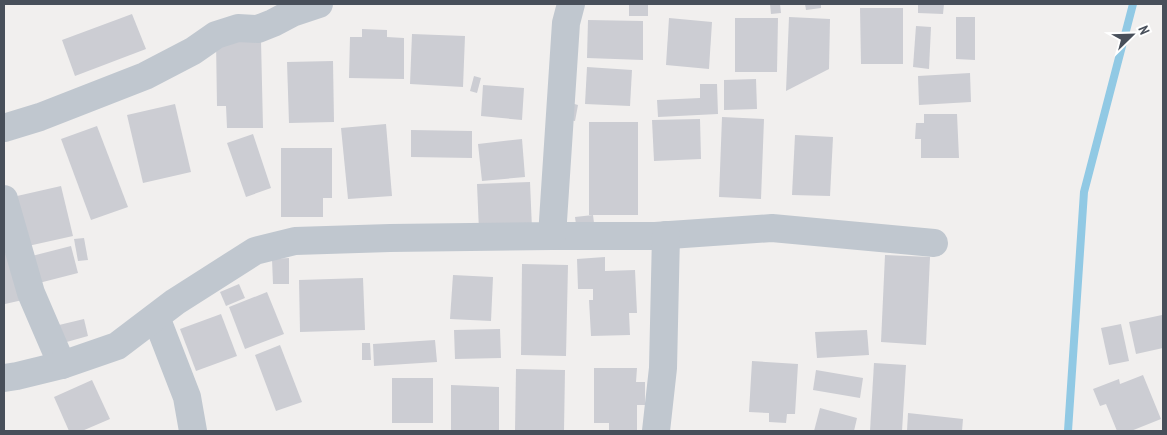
<svg xmlns="http://www.w3.org/2000/svg" width="1167" height="435" font-family="'PT Sans Narrow',sans-serif">
<style>
.lines{fill:none;stroke-linecap:round;stroke-linejoin:round}
.stream{stroke:#91c9e4;stroke-width:8}
.building{fill:#cccdd3}
.minor{stroke:#c0c7cf;stroke-width:28}
</style>
<rect width="100%" height="100%" fill="#f1efee"/>
<g class="lines">
<path class="stream" d="M 1068,431 L 1084,192 L 1133,4"/>
</g>
<g class="building">
<path d="M 629,4 L 648,5 L 648,16 L 629,16 Z"/>
<path d="M 770,4 L 780,4 L 781,13 L 771,14 Z"/>
<path d="M 805,4 L 821,4 L 821,8 L 806,10 Z"/>
<path d="M 918,4 L 944,4 L 943,14 L 918,13 Z"/>
<path d="M 860,8 L 903,8 L 903,64 L 861,64 Z"/>
<path d="M 132,14 L 146,49 L 75,76 L 62,40 Z"/>
<path d="M 789,17 L 830,19 L 829,69 L 786,91 Z"/>
<path d="M 956,17 L 975,17 L 975,60 L 956,59 Z"/>
<path d="M 669,18 L 712,22 L 709,69 L 666,65 Z"/>
<path d="M 735,18 L 778,18 L 777,72 L 735,72 Z"/>
<path d="M 588,20 L 643,21 L 643,60 L 587,58 Z"/>
<path d="M 916,26 L 931,27 L 929,69 L 913,67 Z"/>
<path d="M 362,29 L 387,30 L 387,37 L 404,38 L 404,79 L 349,78 L 350,37 L 362,37 Z"/>
<path d="M 412,34 L 465,36 L 463,87 L 410,84 Z"/>
<path d="M 216,40 L 261,40 L 263,128 L 227,128 L 226,106 L 217,106 Z"/>
<path d="M 333,61 L 334,122 L 289,123 L 287,62 Z"/>
<path d="M 587,67 L 632,70 L 630,106 L 585,104 Z"/>
<path d="M 970,73 L 971,102 L 919,105 L 918,76 Z"/>
<path d="M 474,76 L 481,78 L 477,93 L 470,91 Z"/>
<path d="M 756,79 L 757,109 L 724,110 L 724,80 Z"/>
<path d="M 700,84 L 717,84 L 718,114 L 658,117 L 657,100 L 700,98 Z"/>
<path d="M 483,85 L 524,88 L 522,120 L 481,116 Z"/>
<path d="M 571,103 L 578,105 L 575,121 L 567,120 Z"/>
<path d="M 175,104 L 191,172 L 143,183 L 127,115 Z"/>
<path d="M 924,114 L 957,114 L 959,158 L 921,158 L 921,139 L 915,139 L 916,123 L 924,123 Z"/>
<path d="M 722,117 L 764,119 L 761,199 L 719,197 Z"/>
<path d="M 700,119 L 701,159 L 654,161 L 652,120 Z"/>
<rect x="589" y="122" width="49" height="93"/>
<path d="M 386,124 L 392,196 L 348,199 L 341,128 Z"/>
<path d="M 97,126 L 128,207 L 91,220 L 61,139 Z"/>
<path d="M 411,130 L 472,131 L 472,158 L 411,157 Z"/>
<path d="M 253,134 L 271,188 L 246,197 L 227,143 Z"/>
<path d="M 795,135 L 833,137 L 830,196 L 792,195 Z"/>
<path d="M 522,139 L 525,177 L 482,181 L 478,144 Z"/>
<path d="M 281,148 L 332,148 L 332,198 L 323,198 L 323,217 L 281,217 Z"/>
<path d="M 530,182 L 532,229 L 479,231 L 477,184 Z"/>
<path d="M 61,186 L 73,236 L 28,246 L 17,196 Z"/>
<path d="M 593,215 L 595,231 L 577,232 L 575,217 Z"/>
<path d="M 84,238 L 88,260 L 78,261 L 74,239 Z"/>
<path d="M 71,246 L 78,273 L 35,284 L 28,257 Z"/>
<path d="M 16,251 L 27,299 L 5,304 L 4,299 L 4,254 Z"/>
<path d="M 885,255 L 930,257 L 926,345 L 881,342 Z"/>
<path d="M 605,257 L 605,271 L 635,270 L 637,313 L 629,313 L 630,335 L 591,336 L 589,300 L 593,300 L 593,289 L 578,289 L 577,259 Z"/>
<path d="M 289,258 L 289,284 L 273,284 L 272,259 Z"/>
<path d="M 522,264 L 568,265 L 566,356 L 521,355 Z"/>
<path d="M 453,275 L 493,277 L 491,321 L 450,319 Z"/>
<path d="M 363,278 L 365,330 L 300,332 L 299,280 Z"/>
<path d="M 239,284 L 245,298 L 226,306 L 220,292 Z"/>
<path d="M 267,292 L 284,334 L 245,349 L 229,307 Z"/>
<path d="M 221,314 L 237,356 L 196,371 L 180,329 Z"/>
<path d="M 1162,315 L 1163,321 L 1163,348 L 1136,354 L 1129,322 Z"/>
<path d="M 84,319 L 88,336 L 63,343 L 59,325 Z"/>
<path d="M 1121,324 L 1129,361 L 1109,365 L 1101,328 Z"/>
<path d="M 500,329 L 501,358 L 455,359 L 454,330 Z"/>
<path d="M 867,330 L 869,355 L 817,358 L 815,332 Z"/>
<path d="M 435,340 L 437,362 L 374,366 L 373,344 Z"/>
<path d="M 362,343 L 370,343 L 371,360 L 362,360 Z"/>
<path d="M 280,345 L 302,402 L 276,411 L 255,355 Z"/>
<path d="M 752,361 L 798,364 L 795,414 L 787,414 L 786,423 L 769,422 L 769,413 L 749,412 Z"/>
<path d="M 874,363 L 906,365 L 902,431 L 870,431 Z"/>
<path d="M 594,368 L 637,368 L 636,382 L 645,382 L 645,405 L 637,405 L 637,431 L 609,431 L 609,423 L 594,423 Z"/>
<path d="M 516,369 L 565,370 L 564,431 L 515,431 Z"/>
<path d="M 816,370 L 863,378 L 860,398 L 813,390 Z"/>
<path d="M 1143,375 L 1161,419 L 1131,431 L 1117,431 L 1106,404 L 1100,406 L 1093,389 L 1119,379 L 1120,384 Z"/>
<rect x="392" y="378" width="41" height="45"/>
<path d="M 92,380 L 110,419 L 82,431 L 69,431 L 54,397 Z"/>
<path d="M 451,385 L 499,387 L 499,431 L 451,431 Z"/>
<path d="M 820,408 L 857,418 L 854,431 L 814,431 Z"/>
<path d="M 908,413 L 963,419 L 962,431 L 907,431 Z"/>
</g>
<g class="lines">
<g class="minor">
<path d="M 4,128 L 40,117 L 145,76 L 193,51 L 216,35 L 238,28 L 258,29 L 273,23 L 292,13 L 319,4"/>
<path d="M 4,199 L 31,293 L 62,365"/>
<path d="M 552,236 L 655,236 L 772,228 L 934,243"/>
<path d="M 156,317 L 187,397 L 193,431"/>
<path d="M 4,378 L 17,376 L 62,365 L 117,346 L 175,302 L 255,251 L 295,241 L 390,238 L 552,236 L 566,23 L 571,4"/>
<path d="M 656,431 L 663,368 L 666,235"/>
</g>
</g>
<rect width="1167" height="435" fill="none" stroke="#484f5a" stroke-width="10"/>
<g transform="translate(1132 35) rotate(67)" stroke="#ffffff" stroke-width="4" paint-order="stroke">
<path d="M0-4L9 19L0 12L-9 19Z" fill="#484f5a"/>
<text y="-8" font-size="14" font-weight="bold" text-anchor="middle" fill="#484f5a">N</text>
</g>
</svg>
